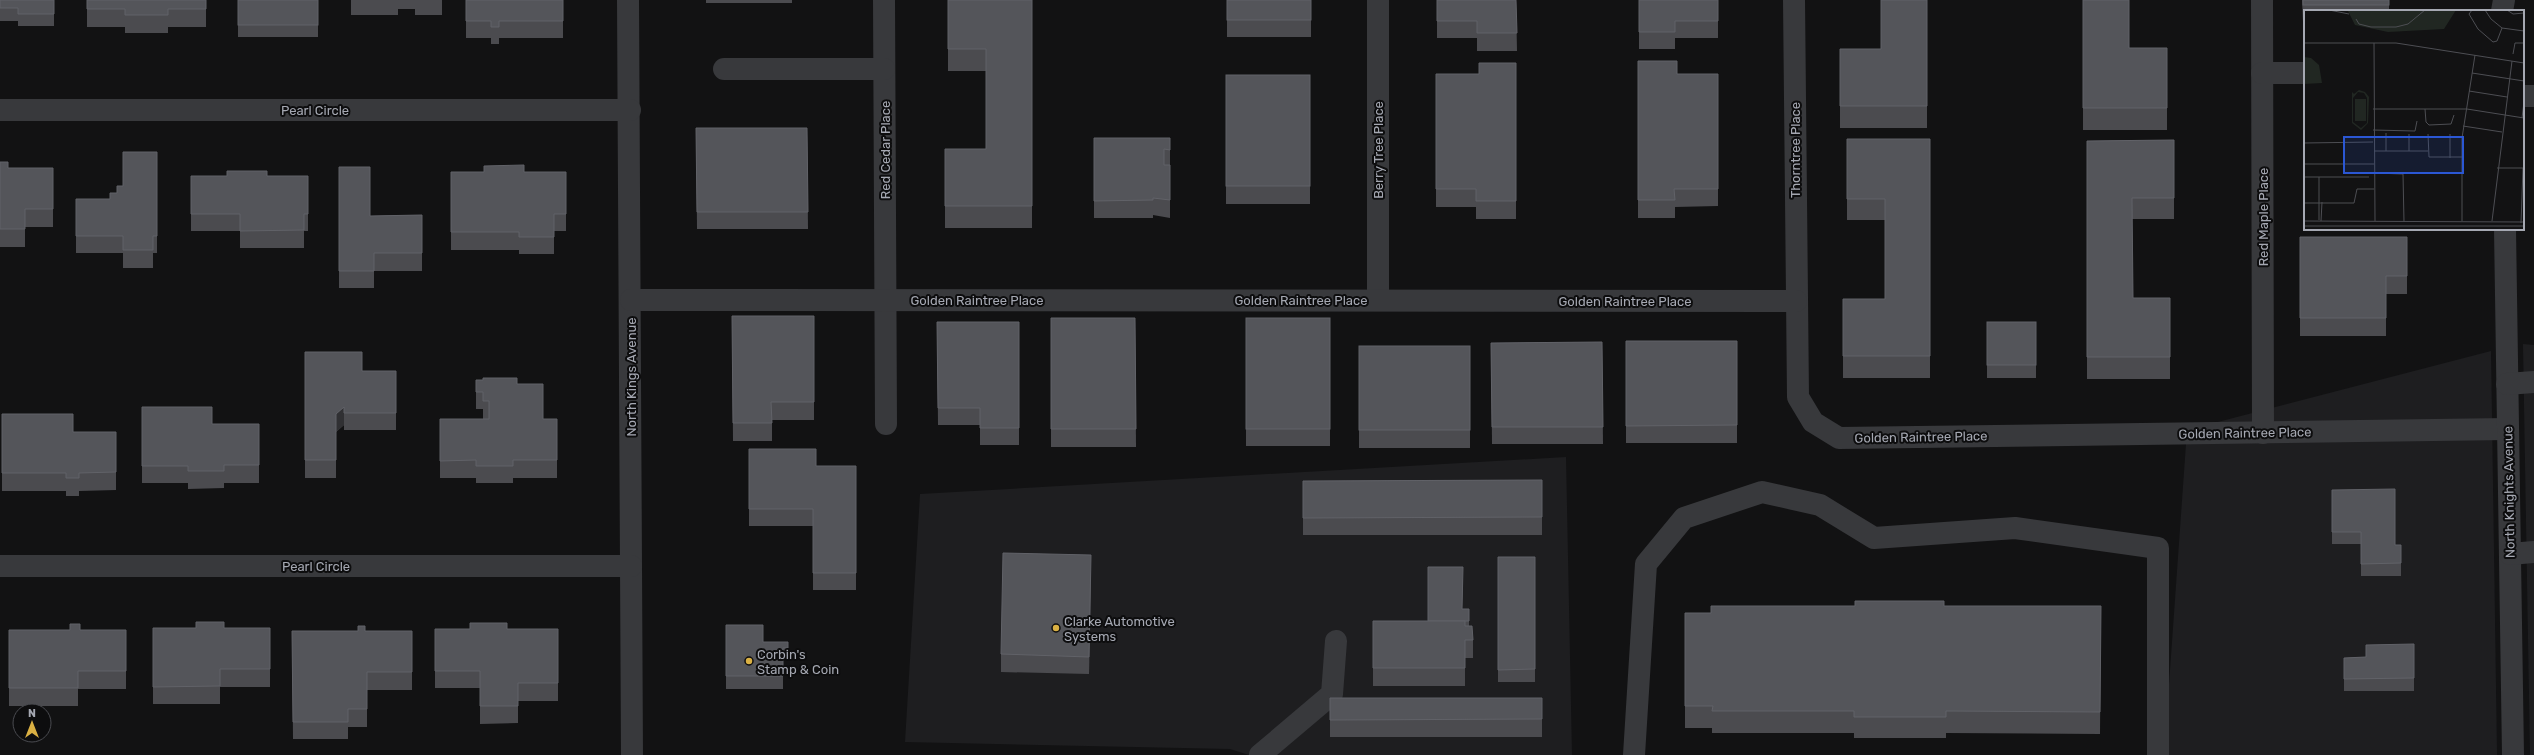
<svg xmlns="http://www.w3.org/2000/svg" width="2534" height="755" font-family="Rubik,sans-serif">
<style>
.built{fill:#1e1e20}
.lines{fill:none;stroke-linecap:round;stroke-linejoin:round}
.minor{stroke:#38393c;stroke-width:22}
.wall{fill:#4b4b4f}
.shaded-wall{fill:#303033}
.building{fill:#54555a;stroke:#616268}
.poi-dot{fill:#dab043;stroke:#0d0d0e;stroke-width:1.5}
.labels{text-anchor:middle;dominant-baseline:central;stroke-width:4;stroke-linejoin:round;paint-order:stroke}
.street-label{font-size:13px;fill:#a5a8b2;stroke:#0d0d0e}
.poi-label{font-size:13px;fill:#a5a8b2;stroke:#0d0d0e;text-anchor:start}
.inset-road{fill:none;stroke:#4d4e53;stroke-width:1}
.view{fill:#2b57d4;fill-opacity:0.15;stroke:#2b57d4;stroke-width:2}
.inset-edge{fill:none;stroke:#a5a8b2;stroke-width:2}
</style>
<rect width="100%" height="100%" fill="#121213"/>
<g class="built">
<path d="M 2523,344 L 2534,345 L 2534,755 L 2530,755 Z"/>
<path d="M 2491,351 L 2497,755 L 2164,755 L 2187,430 Z"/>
<path d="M 1566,457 L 1572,755 L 1249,755 L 1230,749 L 905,742 L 920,494 Z"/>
</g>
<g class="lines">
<g class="minor">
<path d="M 628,0 L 632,755"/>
<path d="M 884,0 L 886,424"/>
<path d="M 1378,0 L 1378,300"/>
<path d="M 1794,0 L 1798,397 L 1813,422 L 1839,438 L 2508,429"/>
<path d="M 2262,0 L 2263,433"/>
<path d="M 2502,11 L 2504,0"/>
<path d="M 724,69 L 884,69"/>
<path d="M 2262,73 L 2305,73"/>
<path d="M 2523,96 L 2534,96"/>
<path d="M 0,110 L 630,110"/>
<path d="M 2505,229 L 2513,755"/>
<path d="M 631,300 L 1796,301"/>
<path d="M 2507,384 L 2534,382"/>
<path d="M 2510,554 L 2534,552"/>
<path d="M 0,566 L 631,566"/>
<path d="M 1260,755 L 1332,694 L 1336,641"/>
<path d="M 1634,755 L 1646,564 L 1684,518 L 1762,492 L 1820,505 L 1874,538 L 2015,528 L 2158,548 L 2158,755"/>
</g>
</g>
<g class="wall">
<path d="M 0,0 L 54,0 L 54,26 L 18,26 L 18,21 L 0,21 Z"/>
<path d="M 87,0 L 206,0 L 206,27 L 168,27 L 168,33 L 125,33 L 125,27 L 87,27 Z"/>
<rect x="238" y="0" width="80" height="37"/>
<path d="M 351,0 L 442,0 L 442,15 L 415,15 L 415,9 L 398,9 L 398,15 L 351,15 Z"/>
<path d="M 466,0 L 563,0 L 563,38 L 499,38 L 499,44 L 491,44 L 491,38 L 466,38 Z"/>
<rect x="706" y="0" width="86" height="3"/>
<path d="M 948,0 L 1032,0 L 1032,228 L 945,228 L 945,149 L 986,149 L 986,71 L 948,71 Z"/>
<rect x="1227" y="0" width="84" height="37"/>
<path d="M 1437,0 L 1516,0 L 1517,51 L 1477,51 L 1477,38 L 1437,38 Z"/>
<path d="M 1639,0 L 1718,0 L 1718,38 L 1675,38 L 1675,49 L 1639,49 Z"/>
<path d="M 1927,0 L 1927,128 L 1840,128 L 1840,49 L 1881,49 Z"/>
<path d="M 2083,0 L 2129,48 L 2167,48 L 2167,130 L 2083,130 Z"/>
<path d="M 2302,0 L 2389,0 L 2389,11 L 2305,11 L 2305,22 L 2303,22 Z"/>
<path d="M 1638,61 L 1677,74 L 1718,74 L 1718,206 L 1675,207 L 1675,218 L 1638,218 Z"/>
<path d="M 1516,63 L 1516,219 L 1476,219 L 1476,207 L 1436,207 L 1436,74 L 1479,74 Z"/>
<rect x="1226" y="75" width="84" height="129"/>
<path d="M 696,128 L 807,128 L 808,229 L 697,229 Z"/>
<path d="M 1094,138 L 1170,138 L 1170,218 L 1153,215 L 1153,218 L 1094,218 Z"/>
<path d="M 1847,139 L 1930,139 L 1930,378 L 1843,378 L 1843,299 L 1885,299 L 1885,220 L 1847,220 Z"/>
<path d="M 2174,140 L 2174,219 L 2132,219 L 2133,298 L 2170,298 L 2170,379 L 2087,379 L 2087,141 Z"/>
<path d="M 157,152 L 157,253 L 153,253 L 153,268 L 123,268 L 123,253 L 76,253 L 76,199 L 110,199 L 117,193 Z"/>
<path d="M 0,162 L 8,168 L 53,168 L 53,227 L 25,227 L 25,247 L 0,247 Z"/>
<path d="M 339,167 L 370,216 L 422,215 L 422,271 L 374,271 L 374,288 L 339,288 Z"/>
<path d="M 227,171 L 267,176 L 308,176 L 308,231 L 304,231 L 304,248 L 240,248 L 240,231 L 191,231 L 191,176 L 227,176 Z"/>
<path d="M 451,172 L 566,172 L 566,231 L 554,231 L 554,254 L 519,254 L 519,250 L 451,250 Z"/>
<path d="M 2300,237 L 2407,237 L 2407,294 L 2386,294 L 2386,336 L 2300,336 Z"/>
<path d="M 732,316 L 814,316 L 814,420 L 772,420 L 772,441 L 733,441 Z"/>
<path d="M 1051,318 L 1135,318 L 1136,447 L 1051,447 Z"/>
<rect x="1246" y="318" width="84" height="128"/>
<path d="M 937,322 L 1019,322 L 1019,445 L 980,445 L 980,425 L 938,425 Z"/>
<rect x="1987" y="322" width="49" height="56"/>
<rect x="1626" y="341" width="111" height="102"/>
<path d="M 1602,342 L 1603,444 L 1492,444 L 1491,343 Z"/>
<rect x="1359" y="346" width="111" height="102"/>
<path d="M 305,352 L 362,371 L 396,371 L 396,430 L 344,430 L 344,425 L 336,432 L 336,478 L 305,478 Z"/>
<path d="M 476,380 L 517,384 L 543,419 L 557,419 L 557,478 L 513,478 L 513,483 L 476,483 L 476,478 L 440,478 L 440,419 L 483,419 L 483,409 L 476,409 Z"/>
<path d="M 142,407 L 212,424 L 259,424 L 259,483 L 224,483 L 224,488 L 188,489 L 188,483 L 142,483 Z"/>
<path d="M 2,414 L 73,432 L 116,432 L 116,490 L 79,491 L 79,496 L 66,496 L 66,491 L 2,491 Z"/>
<path d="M 749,449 L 816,466 L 856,466 L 856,590 L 813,590 L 813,526 L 749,526 Z"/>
<path d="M 1542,480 L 1542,535 L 1303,535 L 1303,481 Z"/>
<path d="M 2332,490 L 2395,545 L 2401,545 L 2401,576 L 2361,576 L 2361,544 L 2332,544 Z"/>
<rect x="1498" y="557" width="37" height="125"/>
<path d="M 1091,573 L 1089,674 L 1001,672 L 1001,654 Z"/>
<path d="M 1463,579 L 1462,609 L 1469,609 L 1469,626 L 1473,640 L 1473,658 L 1465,658 L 1465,686 L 1373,686 L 1373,621 L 1428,621 Z"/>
<path d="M 1944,606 L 2101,606 L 2100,734 L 1946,733 L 1946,738 L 1854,738 L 1854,733 L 1712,733 L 1712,728 L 1685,728 L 1685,613 L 1711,613 Z"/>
<path d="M 726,625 L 763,642 L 788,642 L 788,660 L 783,660 L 783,689 L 726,689 Z"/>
<path d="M 153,628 L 270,628 L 270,687 L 220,687 L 220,704 L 153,704 Z"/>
<path d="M 435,629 L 558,629 L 558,701 L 518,701 L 518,723 L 480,724 L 480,688 L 435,688 Z"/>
<path d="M 9,630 L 126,630 L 126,689 L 78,689 L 78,706 L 9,706 Z"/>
<path d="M 292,631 L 412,631 L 412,690 L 367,690 L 367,727 L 348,727 L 348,739 L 293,739 Z"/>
<path d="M 2414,644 L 2414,691 L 2344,691 L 2344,658 L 2366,657 Z"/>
<rect x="1330" y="698" width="212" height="39"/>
</g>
<g class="shaded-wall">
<path d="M 344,407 L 344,425 L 336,432 L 336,414 Z"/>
<path d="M 1091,555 L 1091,573 L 1089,674 L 1089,657 Z"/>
</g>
<g class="building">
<path d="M 0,0 L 54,0 L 54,14 L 18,14 L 18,8 L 0,8 Z"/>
<path d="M 87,0 L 206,0 L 206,9 L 168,9 L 168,15 L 125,15 L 125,9 L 87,9 Z"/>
<rect x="238" y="0" width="80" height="25"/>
<path d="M 466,0 L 563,0 L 563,21 L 499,21 L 499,27 L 491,27 L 491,21 L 466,21 Z"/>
<path d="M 948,0 L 1032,0 L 1032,206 L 945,206 L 945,149 L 986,149 L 986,49 L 948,49 Z"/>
<rect x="1227" y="0" width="84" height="20"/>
<path d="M 1437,0 L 1516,0 L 1517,33 L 1477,33 L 1477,21 L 1437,21 Z"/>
<path d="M 1639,0 L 1718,0 L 1718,21 L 1675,21 L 1675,32 L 1639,32 Z"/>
<path d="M 1881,0 L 1927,0 L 1927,106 L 1840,106 L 1840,49 L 1881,49 Z"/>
<path d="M 2083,0 L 2129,0 L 2129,48 L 2167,48 L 2167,108 L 2083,108 Z"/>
<rect x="2303" y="0" width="86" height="5"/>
<path d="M 1638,61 L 1677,61 L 1677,74 L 1718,74 L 1718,189 L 1674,189 L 1675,200 L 1638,200 Z"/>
<path d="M 1479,63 L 1516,63 L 1516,201 L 1476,201 L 1476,189 L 1436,189 L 1436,74 L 1479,74 Z"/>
<rect x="1226" y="75" width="84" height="111"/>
<path d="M 696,128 L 807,128 L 808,212 L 697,212 Z"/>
<path d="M 1094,138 L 1170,138 L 1170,150 L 1164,149 L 1164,165 L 1170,165 L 1170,200 L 1153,198 L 1153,200 L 1094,201 Z"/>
<path d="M 1847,139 L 1930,139 L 1930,356 L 1843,356 L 1843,299 L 1885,299 L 1885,199 L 1847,199 Z"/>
<path d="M 2174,140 L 2174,198 L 2132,198 L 2133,298 L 2170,298 L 2170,357 L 2087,357 L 2087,141 Z"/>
<path d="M 123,152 L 157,152 L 157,236 L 153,236 L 153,250 L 123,250 L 123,236 L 76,236 L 76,199 L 110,199 L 110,193 L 117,193 L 117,186 L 123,186 Z"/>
<path d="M 0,162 L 8,162 L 8,168 L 53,168 L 53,209 L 25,209 L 25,229 L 0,229 Z"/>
<path d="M 524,165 L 524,172 L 566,172 L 566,214 L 554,214 L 554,237 L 519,237 L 519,232 L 451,232 L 451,172 L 484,172 L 484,166 Z"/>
<path d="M 339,167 L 370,167 L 370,216 L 422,215 L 422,253 L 374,253 L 374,271 L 339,271 Z"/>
<path d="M 227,171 L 267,171 L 267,176 L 308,176 L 308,214 L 304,214 L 304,230 L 240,231 L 240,214 L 191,214 L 191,176 L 227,176 Z"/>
<path d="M 2300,237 L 2407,237 L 2407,276 L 2386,276 L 2386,318 L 2300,318 Z"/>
<path d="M 732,316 L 814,316 L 814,402 L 771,402 L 772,423 L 733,423 Z"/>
<path d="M 1051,318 L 1135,318 L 1136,429 L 1051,429 Z"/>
<rect x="1246" y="318" width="84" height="111"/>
<path d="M 937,322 L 1019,322 L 1019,428 L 980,428 L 980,408 L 938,408 Z"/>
<rect x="1987" y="322" width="49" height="43"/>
<path d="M 1626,341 L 1737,341 L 1737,425 L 1626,426 Z"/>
<path d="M 1602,342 L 1603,427 L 1492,427 L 1491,343 Z"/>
<rect x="1359" y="346" width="111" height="84"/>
<path d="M 305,352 L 362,352 L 362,371 L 396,371 L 396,413 L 344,413 L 344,407 L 336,414 L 336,460 L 305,460 Z"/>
<path d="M 483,378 L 517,378 L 517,384 L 543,384 L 543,419 L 557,419 L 557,460 L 513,460 L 513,466 L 476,466 L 476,460 L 440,461 L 440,419 L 489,419 L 489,401 L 483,401 L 483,392 L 476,392 L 476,380 L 483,380 Z"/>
<path d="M 142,407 L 212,407 L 212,424 L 259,424 L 259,465 L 224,465 L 224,471 L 188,471 L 188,466 L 142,466 Z"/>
<path d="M 2,414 L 73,414 L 73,432 L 116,432 L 116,472 L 79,473 L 79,478 L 66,478 L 66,473 L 2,473 Z"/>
<path d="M 749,449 L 816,449 L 816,466 L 856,466 L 856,573 L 813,573 L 813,509 L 749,509 Z"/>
<path d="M 1542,480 L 1542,517 L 1303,518 L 1303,481 Z"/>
<path d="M 2395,489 L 2395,545 L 2401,545 L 2401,563 L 2361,564 L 2361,532 L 2332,532 L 2332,490 Z"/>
<path d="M 1003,553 L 1091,555 L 1089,657 L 1001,654 Z"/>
<path d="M 1498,557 L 1535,557 L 1535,669 L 1498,670 Z"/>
<path d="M 1428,567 L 1463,567 L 1462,609 L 1469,609 L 1469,621 L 1428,621 Z"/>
<path d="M 1855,601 L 1944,601 L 1944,606 L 2101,606 L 2100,712 L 1946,711 L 1946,717 L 1854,717 L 1854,711 L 1712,711 L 1713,706 L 1685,706 L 1685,613 L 1711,613 L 1711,606 L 1855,606 Z"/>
<path d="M 1373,621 L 1465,621 L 1465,626 L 1472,626 L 1473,640 L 1465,640 L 1465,668 L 1373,668 Z"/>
<path d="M 196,622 L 224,622 L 224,628 L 270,628 L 270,669 L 220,669 L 220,686 L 153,687 L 153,628 L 196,628 Z"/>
<path d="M 470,623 L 507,623 L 507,629 L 558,629 L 558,683 L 518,683 L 518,706 L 480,706 L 480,671 L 435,671 L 435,629 L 470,629 Z"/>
<path d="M 70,624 L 80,624 L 80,630 L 126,630 L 126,671 L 78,671 L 78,688 L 9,688 L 9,630 L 70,630 Z"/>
<path d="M 726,625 L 763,625 L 763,642 L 788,642 L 788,648 L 783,648 L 783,676 L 726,676 Z"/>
<path d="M 358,626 L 365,626 L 365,631 L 412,631 L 412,672 L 367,672 L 367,709 L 348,709 L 348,722 L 293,722 L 292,631 L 358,631 Z"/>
<path d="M 2414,644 L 2414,678 L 2344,679 L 2344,658 L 2366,657 L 2366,645 Z"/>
<path d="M 1330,698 L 1542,698 L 1542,719 L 1330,720 Z"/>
</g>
<g class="poi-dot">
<circle cx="1056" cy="628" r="4"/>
<circle cx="749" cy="661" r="4"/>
</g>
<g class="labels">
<g class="street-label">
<text x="315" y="110">Pearl Circle</text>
<text transform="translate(885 150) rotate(-90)">Red Cedar Place</text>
<text transform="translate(1378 150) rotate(-90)">Berry Tree Place</text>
<text transform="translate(1795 150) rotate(-90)">Thorntree Place</text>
<text transform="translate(2263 217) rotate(-90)">Red Maple Place</text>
<text x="977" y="300">Golden Raintree Place</text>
<text x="1301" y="300">Golden Raintree Place</text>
<text x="1625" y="301">Golden Raintree Place</text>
<text transform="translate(631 377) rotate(-90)">North Kings Avenue</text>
<text transform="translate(2245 433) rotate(-1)">Golden Raintree Place</text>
<text transform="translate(1921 437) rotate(-1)">Golden Raintree Place</text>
<text transform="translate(2509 492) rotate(-91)">North Knights Avenue</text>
<text x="316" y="566">Pearl Circle</text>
</g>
<g class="poi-label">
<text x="1064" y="621">Clarke Automotive<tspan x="1064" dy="15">Systems</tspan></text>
<text x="757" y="654">Corbin's<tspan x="757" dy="15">Stamp &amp; Coin</tspan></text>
</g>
</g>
<g transform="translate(2304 10)">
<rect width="220" height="220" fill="#121213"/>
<path d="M 152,0 L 140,19 L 84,22 L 51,15 L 44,1 ZM 0,47 L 7,48 L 15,55 L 18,73 L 0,74 ZM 55,80 L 61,82 L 65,87 L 64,113 L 57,120 L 48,113 L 48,82 L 50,84 ZM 54,82 L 60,83 L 63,88 L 63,113 L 57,118 L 49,112 L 49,88 ZM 51,89 L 62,89 L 62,111 L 51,111 Z" fill="#212722" fill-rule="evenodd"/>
<path class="inset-road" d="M 25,0 L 45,4M 168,0 L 165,4 L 174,19 L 189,32 L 193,31 L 198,18M 181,0 L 187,9 L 198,18 L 220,21M 203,0 L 209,4 L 220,3M 52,9 L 55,14 L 67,17 L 92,17 L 104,14 L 121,0M 0,33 L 92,33 L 220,53M 70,33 L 71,211M 209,44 L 211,33 L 220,33M 168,63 L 220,71M 165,81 L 203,87M 69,99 L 163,99 L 220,108M 121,99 L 122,112 L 125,115 L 147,114 L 150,105M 218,108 L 220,92M 159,116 L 198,122M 69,120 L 111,121 L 113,111M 82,123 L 82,141M 105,124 L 105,141M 124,124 L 125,147 L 158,147M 146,124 L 146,148M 0,133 L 69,132M 70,141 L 124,141M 0,154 L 70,154M 193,158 L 220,158M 70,163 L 99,164 L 100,212M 0,167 L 65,167M 0,193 L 50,193 L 53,179 L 70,179M 15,210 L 15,167M 0,211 L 220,212M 17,211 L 18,192M 158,211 L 158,128 L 171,45M 188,211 L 208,51M 217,213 L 219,158M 0,216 L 220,216"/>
<path class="view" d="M 40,127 L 159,127 L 159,163 L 40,163 Z"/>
<rect width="220" height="220" class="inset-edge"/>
</g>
<g transform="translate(32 723)"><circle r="19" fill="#0d0d0e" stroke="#4a4b50"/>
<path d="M0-3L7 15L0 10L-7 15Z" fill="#dab043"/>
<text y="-6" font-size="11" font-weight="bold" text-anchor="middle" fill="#a5a8b2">N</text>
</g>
</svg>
